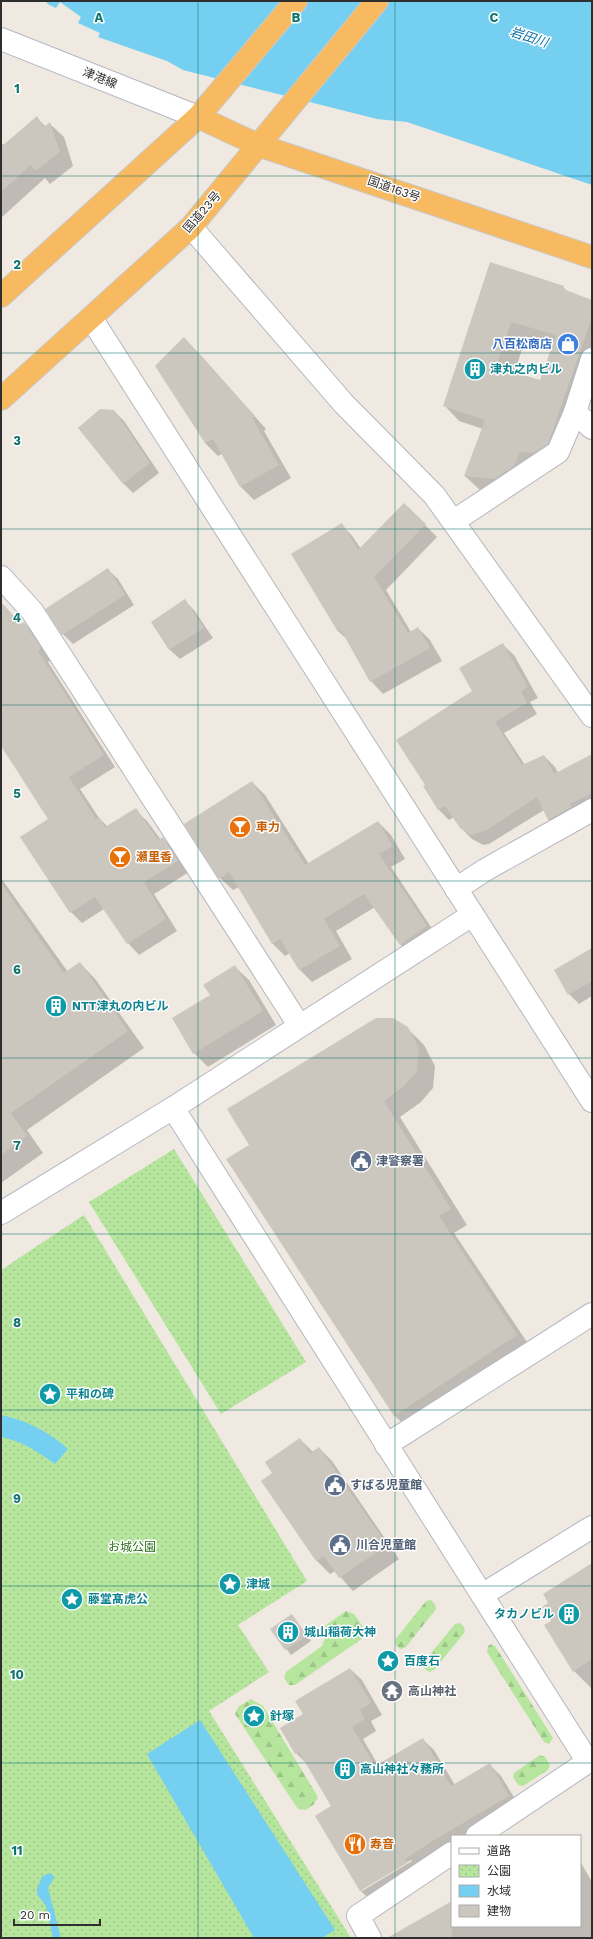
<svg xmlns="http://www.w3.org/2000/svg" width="593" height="1939" font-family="'Work Sans','Noto Sans JP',sans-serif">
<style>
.forest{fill:url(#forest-firs)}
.park{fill:url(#park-dots)}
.water{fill:#75cff0}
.shadow{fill:#0003;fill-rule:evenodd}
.building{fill:#cbc7bf;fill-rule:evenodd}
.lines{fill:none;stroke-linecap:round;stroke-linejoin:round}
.minor-casing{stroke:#b4b7c1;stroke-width:24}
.tertiary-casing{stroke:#b4b7c1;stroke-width:24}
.secondary-casing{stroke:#b4b7c1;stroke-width:24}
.trunk-casing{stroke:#c9c9c9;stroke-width:24}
.minor{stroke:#fff;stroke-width:22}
.tertiary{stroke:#fff;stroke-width:22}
.secondary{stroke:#fff;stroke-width:22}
.trunk{stroke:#f8ba60;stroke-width:22}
.grid{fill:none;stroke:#0f766e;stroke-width:1;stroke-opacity:0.55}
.labels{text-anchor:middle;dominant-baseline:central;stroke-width:3;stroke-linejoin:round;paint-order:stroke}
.street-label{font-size:12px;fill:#2e2e2e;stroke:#fff}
.shop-label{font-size:12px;font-weight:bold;fill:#366cbe;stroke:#fff;text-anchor:end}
.culture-label{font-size:12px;font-weight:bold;fill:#0d838f;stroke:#fff;text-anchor:start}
.food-label{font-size:12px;font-weight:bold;fill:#c56008;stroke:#fff;text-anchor:start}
.service-label{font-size:12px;font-weight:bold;fill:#4e5e75;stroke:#fff;text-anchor:start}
.park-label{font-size:12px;fill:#2c6e1b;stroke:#fff}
.worship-label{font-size:12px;font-weight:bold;fill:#5b616d;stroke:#fff;text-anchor:start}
.water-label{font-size:13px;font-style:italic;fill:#0d6fa3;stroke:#fff}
.grid-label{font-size:13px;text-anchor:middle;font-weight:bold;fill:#0f766e;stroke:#fff;stroke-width:3;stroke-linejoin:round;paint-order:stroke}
</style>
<defs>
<pattern id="forest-firs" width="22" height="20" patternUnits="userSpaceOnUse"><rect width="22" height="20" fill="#b6e59e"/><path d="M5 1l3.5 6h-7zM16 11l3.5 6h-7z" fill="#9dc588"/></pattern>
<pattern id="park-dots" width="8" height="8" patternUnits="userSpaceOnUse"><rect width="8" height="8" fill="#b6e59e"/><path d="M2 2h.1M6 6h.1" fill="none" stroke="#9dc588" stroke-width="1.8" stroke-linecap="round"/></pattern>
</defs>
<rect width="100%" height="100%" fill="#efe9e1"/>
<g class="forest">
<path d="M 431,1600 L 435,1604 L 436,1609 L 406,1647 L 400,1649 L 396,1645 L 395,1640 L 426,1601 Z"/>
<path d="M 346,1611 L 354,1614 L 366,1631 L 363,1638 L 295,1685 L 289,1685 L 284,1678 L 286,1672 L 322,1646 L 325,1638 L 324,1629 L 326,1625 Z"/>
<path d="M 460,1623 L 464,1627 L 465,1632 L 434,1670 L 429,1672 L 424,1668 L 423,1663 L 455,1624 Z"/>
<path d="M 491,1644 L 495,1646 L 553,1738 L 549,1744 L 544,1742 L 487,1652 L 488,1646 Z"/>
<path d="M 251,1699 L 263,1706 L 318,1797 L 314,1804 L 306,1810 L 298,1809 L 235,1714 L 238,1707 Z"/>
<path d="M 540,1755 L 545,1757 L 550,1765 L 548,1770 L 523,1786 L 518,1785 L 513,1777 L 514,1773 Z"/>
</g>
<g class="park">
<path d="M 174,1149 L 306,1362 L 221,1414 L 89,1202 Z"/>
<path d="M 84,1215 L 307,1581 L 238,1625 L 269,1672 L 209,1711 L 351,1938 L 1,1938 L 1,1270 Z"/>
</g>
<g class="water">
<path d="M 45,1 L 592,1 L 592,185 L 407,122 L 377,119 L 183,70 L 167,61 L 98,37 L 100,33 L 78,23 L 81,17 L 60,2 L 56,8 L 49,5 Z"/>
<path d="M 1,1415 C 26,1420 49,1432 68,1449 L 55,1464 C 38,1452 22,1441 1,1437 Z"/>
<path d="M 200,1720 L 335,1930 L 322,1938 L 254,1938 L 147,1754 Z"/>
<path d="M 49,1873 L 53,1875 L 54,1878 L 48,1888 L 61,1938 L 53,1938 L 46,1906 L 37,1894 L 37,1889 L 42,1877 Z"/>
</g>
<g class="shadow">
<path d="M 37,118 L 46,127 L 50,124 L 64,137 L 73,166 L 50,184 L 45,178 L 1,218 L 1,143 L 4,145 Z"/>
<path d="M 491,264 L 563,287 L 568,292 L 592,301 L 592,379 L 563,459 L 481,491 L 465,476 L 483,429 L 459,421 L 444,405 ZM 526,337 L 553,344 L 541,381 L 514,374 Z"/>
<path d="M 197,351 L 266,429 L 264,431 L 291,478 L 254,500 L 241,487 L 222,454 L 218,456 L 205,443 Z"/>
<path d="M 114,411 L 124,421 L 159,473 L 133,493 L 123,483 Z"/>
<path d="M 404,504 L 437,537 L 386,590 L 411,632 L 418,628 L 430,640 L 442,661 L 383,694 L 371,681 L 349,641 L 339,632 L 292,554 L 341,524 L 353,537 L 361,549 Z"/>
<path d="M 108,570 L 118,579 L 134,605 L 73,644 L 63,634 L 47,609 Z"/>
<path d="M 185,601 L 194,610 L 213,638 L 180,659 L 170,650 L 152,623 Z"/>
<path d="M 1,603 L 22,625 L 24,623 L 36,635 L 52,660 L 48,662 L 115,767 L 80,789 L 99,818 L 108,827 L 135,810 L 147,821 L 161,840 L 163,838 L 174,850 L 189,872 L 154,894 L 177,931 L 139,955 L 128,943 L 104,909 L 82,923 L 71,912 L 49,819 L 1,744 Z"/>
<path d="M 503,645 L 514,655 L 538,698 L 530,702 L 537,714 L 504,733 L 525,765 L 544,756 L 555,767 L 558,773 L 592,755 L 592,808 L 559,830 L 549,820 L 544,810 L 489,844 L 483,845 L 472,839 L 461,828 L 454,817 L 449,820 L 439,810 L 424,787 L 427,785 L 473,692 Z"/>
<path d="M 252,782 L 265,795 L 309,864 L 378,822 L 391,835 L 405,859 L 391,867 L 439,939 L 413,957 L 400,944 L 375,907 L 336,931 L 352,959 L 312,982 L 300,970 L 290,953 L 285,956 L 272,943 L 239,887 L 233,890 L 220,878 Z"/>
<path d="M 1,878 L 68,972 L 80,963 L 96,980 L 144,1048 L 27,1130 L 43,1153 L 1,1183 Z"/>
<path d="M 592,949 L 592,996 L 579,1004 L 569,994 Z"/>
<path d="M 235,967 L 249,980 L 276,1025 L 208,1067 L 194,1053 L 211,996 Z"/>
<path d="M 407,1028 L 424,1045 L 435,1066 L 433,1088 L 421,1102 L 400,1117 L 467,1225 L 454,1233 L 533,1351 L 411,1431 L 394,1415 L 250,1145 Z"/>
<path d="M 300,1439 L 313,1452 L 319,1448 L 332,1461 L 399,1559 L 353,1591 L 335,1571 L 330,1574 L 317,1561 L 262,1481 L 274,1473 Z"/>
<path d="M 592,1565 L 592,1687 L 591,1688 L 574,1671 L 553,1621 Z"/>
<path d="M 292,1615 L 311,1641 L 291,1655 L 271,1629 Z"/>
<path d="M 350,1669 L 362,1680 L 382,1715 L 371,1721 L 376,1731 L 363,1739 L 378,1765 L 422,1739 L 434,1750 L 455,1785 L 490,1765 L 501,1776 L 520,1807 L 472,1836 L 452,1836 L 452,1848 L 372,1902 L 361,1891 L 316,1816 L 332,1807 L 308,1765 L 296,1753 L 304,1715 ZM 411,1860 L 412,1861 L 362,1891 L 362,1889 Z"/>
<path d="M 580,1861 L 592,1882 L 592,1938 L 399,1938 L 452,1902 L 452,1926 L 580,1926 Z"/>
</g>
<g class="building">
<path d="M 37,116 L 44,127 L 50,122 L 60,152 L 36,171 L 31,165 L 1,192 L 1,147 Z"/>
<path d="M 490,262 L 564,286 L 563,289 L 592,300 L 592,317 L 548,444 L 534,453 L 520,452 L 514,466 L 494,479 L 464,476 L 485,420 L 443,406 ZM 511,322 L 556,335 L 540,380 L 496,367 Z"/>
<path d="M 184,337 L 255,416 L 252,418 L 279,465 L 240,487 L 213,439 L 205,443 L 155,366 Z"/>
<path d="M 100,409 L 114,410 L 150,463 L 123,484 L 78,428 Z"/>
<path d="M 404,503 L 426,524 L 374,577 L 408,633 L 418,627 L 430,648 L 370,682 L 341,630 L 338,632 L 291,554 L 342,523 L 358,550 Z"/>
<path d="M 108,568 L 125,595 L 62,635 L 45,609 Z"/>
<path d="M 185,599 L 204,628 L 169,650 L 151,622 Z"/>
<path d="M 1,602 L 21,624 L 24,622 L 41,648 L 38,651 L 104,755 L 69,777 L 96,819 L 99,817 L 105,827 L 136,808 L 158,840 L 163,837 L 178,861 L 144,882 L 166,919 L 127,944 L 95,897 L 70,913 L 20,837 L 48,819 L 1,746 Z"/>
<path d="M 503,643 L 528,687 L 521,691 L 527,703 L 495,722 L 522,765 L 544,755 L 554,774 L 592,754 L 592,793 L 570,804 L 571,807 L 548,820 L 537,797 L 485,831 L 471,835 L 460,828 L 445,806 L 438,810 L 423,786 L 425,785 L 396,740 L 472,691 L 459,668 Z"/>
<path d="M 252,781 L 305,865 L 378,821 L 393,846 L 379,854 L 427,926 L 400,945 L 364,894 L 324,919 L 340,946 L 299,970 L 280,939 L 272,944 L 229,872 L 219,879 L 184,824 Z"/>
<path d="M 1,883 L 64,973 L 80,962 L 128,1031 L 11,1113 L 27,1136 L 1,1155 Z"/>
<path d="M 592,948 L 592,981 L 568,995 L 554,970 Z"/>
<path d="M 235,965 L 263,1011 L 193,1054 L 172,1018 L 210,995 L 203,985 Z"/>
<path d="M 376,1018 L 393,1018 L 408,1027 L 419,1048 L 417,1071 L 404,1086 L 384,1101 L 451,1209 L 439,1216 L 517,1335 L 394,1416 L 226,1159 L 249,1145 L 227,1109 Z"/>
<path d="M 300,1438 L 310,1453 L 319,1447 L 387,1545 L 339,1578 L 324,1556 L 316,1561 L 261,1481 L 272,1473 L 265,1462 Z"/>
<path d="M 592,1563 L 592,1659 L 573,1672 L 544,1625 L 551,1621 L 542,1607 L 548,1603 L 543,1594 Z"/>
<path d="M 292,1614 L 307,1636 L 285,1650 L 270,1629 Z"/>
<path d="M 350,1668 L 371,1703 L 360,1710 L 365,1719 L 352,1727 L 375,1766 L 423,1738 L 451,1786 L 490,1763 L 509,1796 L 436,1839 L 405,1859 L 407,1863 L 360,1891 L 315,1816 L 331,1806 L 299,1752 L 295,1754 L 280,1728 L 303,1714 L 295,1701 Z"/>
<path d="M 452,1901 L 452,1938 L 387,1938 Z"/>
</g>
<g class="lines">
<g class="minor-casing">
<g id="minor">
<path d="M 191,227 L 344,404 L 434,495 L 592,716"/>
<path d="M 575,412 L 592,428"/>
<path d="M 454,521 L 558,452 L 575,412 L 592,359"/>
<path d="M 1,577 L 32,611 L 299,1025"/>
<path d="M 456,889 L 485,870 L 592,810"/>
<path d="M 173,1108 L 588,1762"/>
<path d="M 1,1213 L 173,1108 L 472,915"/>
<path d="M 386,1445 L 592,1314"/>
<path d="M 482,1595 L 592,1527"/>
<path d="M 477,1836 L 592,1759"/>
<path d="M 370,1938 L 358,1916 L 452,1853"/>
</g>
</g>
<g class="tertiary-casing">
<path id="tertiary" d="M 91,318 L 592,1101"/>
</g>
<g class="secondary-casing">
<path id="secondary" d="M 1,39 L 198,117"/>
</g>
<g class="trunk-casing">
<g id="trunk">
<path d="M 198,117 L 258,145 L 592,257"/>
<path d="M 1,296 L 198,117 L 296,1"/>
<path d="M 1,399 L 191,227 L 377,1"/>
</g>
</g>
<use href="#minor" class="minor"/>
<use href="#tertiary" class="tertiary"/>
<use href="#secondary" class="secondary"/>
<use href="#trunk" class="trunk"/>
</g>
<path class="grid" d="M 198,1 L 198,1938M 395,1 L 395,1938M 1,176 L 592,176M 1,353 L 592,353M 1,529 L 592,529M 1,705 L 592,705M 1,881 L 592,881M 1,1058 L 592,1058M 1,1234 L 592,1234M 1,1410 L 592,1410M 1,1586 L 592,1586M 1,1763 L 592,1763"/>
<defs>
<g id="shop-disc" transform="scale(1.15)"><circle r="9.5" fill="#3f7fe0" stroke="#fff"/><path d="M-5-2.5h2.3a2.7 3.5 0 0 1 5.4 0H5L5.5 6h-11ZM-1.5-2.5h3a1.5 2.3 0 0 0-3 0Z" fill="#fff"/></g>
<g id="building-disc" transform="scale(1.15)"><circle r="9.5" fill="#0f9aa8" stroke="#fff"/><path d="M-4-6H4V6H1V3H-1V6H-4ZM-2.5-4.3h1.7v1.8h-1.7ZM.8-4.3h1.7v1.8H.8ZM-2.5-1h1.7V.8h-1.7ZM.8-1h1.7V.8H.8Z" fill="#fff"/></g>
<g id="bar-disc" transform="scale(1.15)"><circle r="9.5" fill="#e8710a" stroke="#fff"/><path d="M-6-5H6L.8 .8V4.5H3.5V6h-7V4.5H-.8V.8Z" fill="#fff"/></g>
<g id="civic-disc" transform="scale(1.15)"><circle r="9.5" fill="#5c6f8a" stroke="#fff"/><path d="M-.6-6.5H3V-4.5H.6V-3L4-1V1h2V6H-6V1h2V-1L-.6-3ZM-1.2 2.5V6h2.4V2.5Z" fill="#fff"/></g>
<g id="sight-disc" transform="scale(1.15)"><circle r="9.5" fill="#0f9aa8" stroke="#fff"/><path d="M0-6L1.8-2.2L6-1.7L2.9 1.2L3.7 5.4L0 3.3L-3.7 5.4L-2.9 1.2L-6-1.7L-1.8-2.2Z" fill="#fff"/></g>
<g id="temple-disc" transform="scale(1.15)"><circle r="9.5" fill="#6b7280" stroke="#fff"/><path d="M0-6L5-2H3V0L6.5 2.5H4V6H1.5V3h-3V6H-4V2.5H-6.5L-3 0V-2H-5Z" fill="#fff"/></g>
<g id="restaurant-disc" transform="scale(1.15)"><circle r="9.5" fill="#e8710a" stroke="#fff"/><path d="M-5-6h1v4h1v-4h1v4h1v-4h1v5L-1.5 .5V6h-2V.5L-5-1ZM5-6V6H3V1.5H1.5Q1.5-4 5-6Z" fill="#fff"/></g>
</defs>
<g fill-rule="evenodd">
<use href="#shop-disc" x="568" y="344"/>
<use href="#building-disc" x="475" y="369"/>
<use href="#bar-disc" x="240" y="827"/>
<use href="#bar-disc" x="120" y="857"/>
<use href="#building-disc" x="56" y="1006"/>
<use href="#civic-disc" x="361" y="1161"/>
<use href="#sight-disc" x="50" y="1394"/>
<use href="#civic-disc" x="335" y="1485"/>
<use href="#civic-disc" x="340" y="1545"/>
<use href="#sight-disc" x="230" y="1584"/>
<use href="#sight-disc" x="72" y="1599"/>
<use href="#building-disc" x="569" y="1614"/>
<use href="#building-disc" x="288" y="1632"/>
<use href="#sight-disc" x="388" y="1661"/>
<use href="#temple-disc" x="392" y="1691"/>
<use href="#sight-disc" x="254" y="1716"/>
<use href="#building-disc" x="345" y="1769"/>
<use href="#restaurant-disc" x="355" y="1844"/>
</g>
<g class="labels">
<g class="street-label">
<text transform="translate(100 78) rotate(22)">津港線</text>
<text transform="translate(394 189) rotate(19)">国道163号</text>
<text transform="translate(202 212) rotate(-49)">国道23号</text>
</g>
<g class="shop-label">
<text x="552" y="344">八百松商店</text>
</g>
<g class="culture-label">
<text x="490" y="369">津丸之内ビル</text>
<text x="72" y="1006">NTT津丸の内ビル</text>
<text x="66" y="1394">平和の碑</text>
<text x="246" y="1584">津城</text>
<text x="88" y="1599">藤堂髙虎公</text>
<text x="554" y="1614" text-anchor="end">タカノビル</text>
<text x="304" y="1632">城山稲荷大神</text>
<text x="404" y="1661">百度石</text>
<text x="270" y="1716">針塚</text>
<text x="360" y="1769">高山神社々務所</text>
</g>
<g class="food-label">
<text x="256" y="827">車力</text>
<text x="136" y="857">瀬里香</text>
<text x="370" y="1844">寿音</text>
</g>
<g class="service-label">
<text x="376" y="1161">津警察署</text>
<text x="350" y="1485">すばる児童館</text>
<text x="356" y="1545">川合児童館</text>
</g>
<g class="park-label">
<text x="132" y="1547">お城公園</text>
</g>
<g class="worship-label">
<text x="408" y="1691">高山神社</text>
</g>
<g class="water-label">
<text transform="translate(529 37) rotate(18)">岩田川</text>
</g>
</g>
<g class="grid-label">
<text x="99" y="22">A</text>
<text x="296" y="22">B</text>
<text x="494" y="22">C</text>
<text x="17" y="93">1</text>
<text x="17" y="269">2</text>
<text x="17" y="445">3</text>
<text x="17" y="622">4</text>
<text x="17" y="798">5</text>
<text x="17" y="974">6</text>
<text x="17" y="1150">7</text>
<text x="17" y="1327">8</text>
<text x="17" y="1503">9</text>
<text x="17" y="1679">10</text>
<text x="17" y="1855">11</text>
</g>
<rect width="593" height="1939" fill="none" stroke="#2e2e2e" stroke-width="4"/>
<rect x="451" y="1835" width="130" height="92" fill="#ffffff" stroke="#ababab"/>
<rect x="459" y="1848" width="20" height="6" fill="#ffffff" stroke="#ababab"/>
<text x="487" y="1855" font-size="12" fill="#2e2e2e">道路</text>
<rect x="459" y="1865" width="20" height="12" fill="url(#park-dots)" stroke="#ababab"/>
<text x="487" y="1875" font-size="12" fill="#2e2e2e">公園</text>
<rect x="459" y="1885" width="20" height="12" fill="#75cff0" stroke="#ababab"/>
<text x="487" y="1895" font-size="12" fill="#2e2e2e">水域</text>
<rect x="459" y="1905" width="20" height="12" fill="#cbc7bf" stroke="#ababab"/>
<text x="487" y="1915" font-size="12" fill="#2e2e2e">建物</text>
<path d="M14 1919v6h86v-6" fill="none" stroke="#2e2e2e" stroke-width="2"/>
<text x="20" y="1919" font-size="12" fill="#2e2e2e" stroke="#ffffff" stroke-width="3" paint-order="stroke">20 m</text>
</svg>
